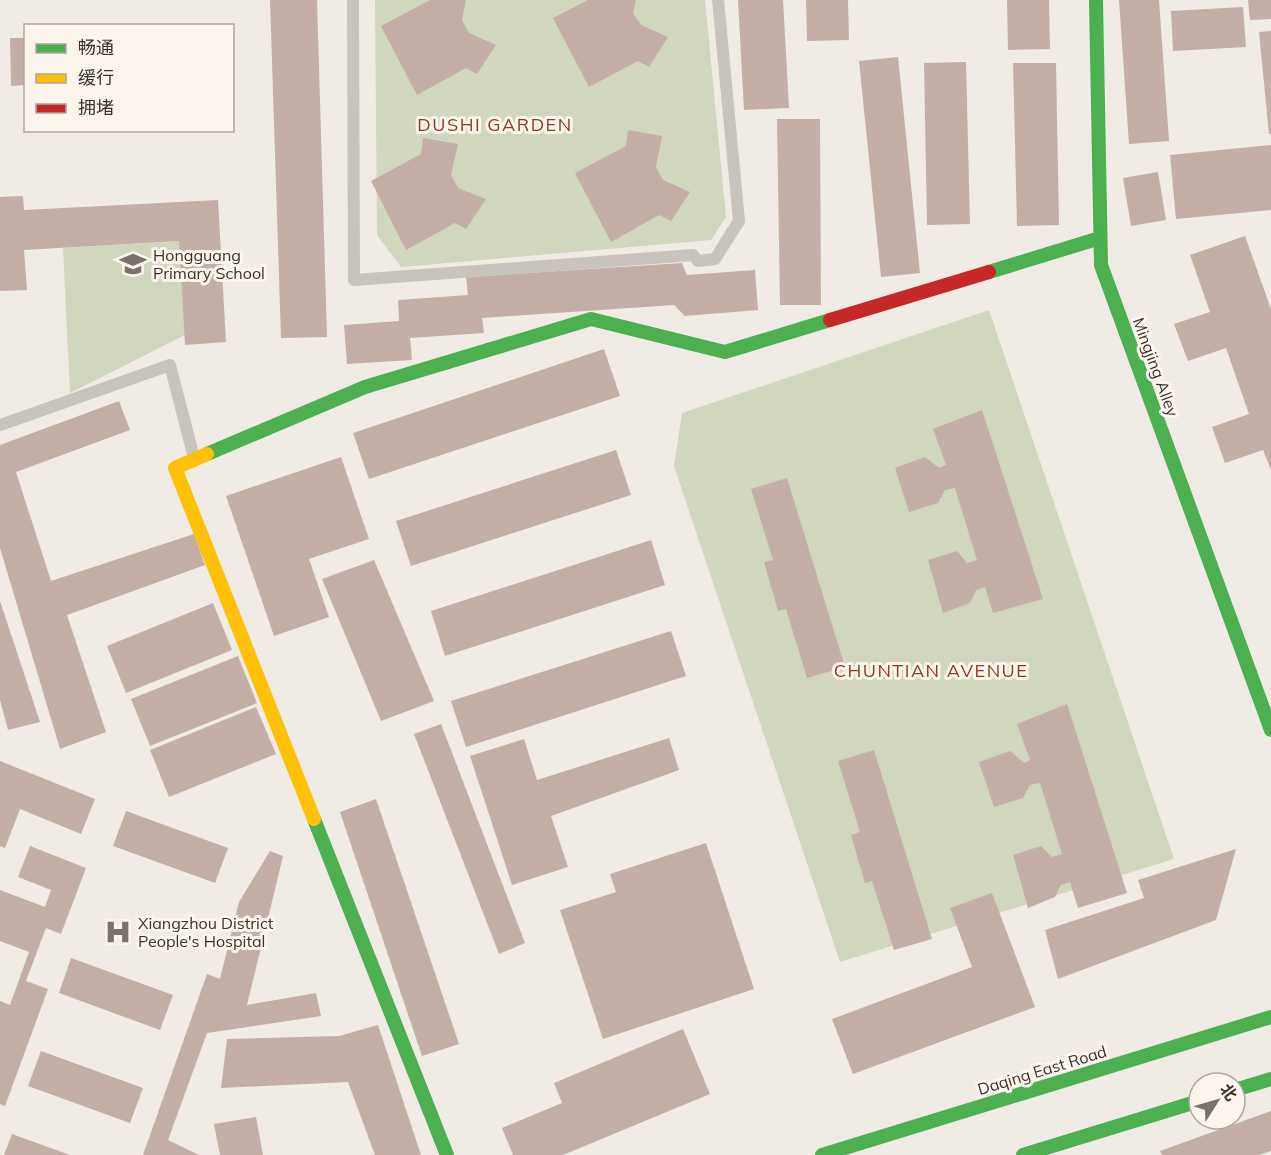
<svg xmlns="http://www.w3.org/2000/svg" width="1271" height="1155" font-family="Mulish,'Noto Sans SC',sans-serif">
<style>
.green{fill:#d1d6bf}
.building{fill:#c3afa7}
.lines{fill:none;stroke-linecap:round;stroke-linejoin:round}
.lane{stroke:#c9c3be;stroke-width:12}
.fast{stroke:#4caf50;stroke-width:14}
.slow{stroke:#ffc107;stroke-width:14}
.jam{stroke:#c62828;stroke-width:14}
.labels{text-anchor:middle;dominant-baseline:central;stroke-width:6;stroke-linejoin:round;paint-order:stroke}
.poi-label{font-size:16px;fill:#3b302b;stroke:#fbf5ee;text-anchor:start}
.street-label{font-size:16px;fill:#3b302b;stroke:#fbf5ee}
.neighbourhood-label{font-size:18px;letter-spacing:1.5px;fill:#8c3b22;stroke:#fbf5ee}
</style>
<rect width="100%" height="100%" fill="#f0ebe5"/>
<g class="green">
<path d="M 375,0 L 705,0 L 726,217 L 711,240 L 401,267 L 377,235 Z"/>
<path d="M 179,241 L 185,335 L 70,393 L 63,248 Z"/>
<path d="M 989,310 L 1174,859 L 840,962 L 674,466 L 682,413 Z"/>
</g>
<g class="building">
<path d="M 270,0 L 317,0 L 327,337 L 281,338 Z"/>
<path d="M 430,0 L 466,0 L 462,20 L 469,33 L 496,45 L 477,74 L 466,68 L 417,95 L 381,26 Z"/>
<path d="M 588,0 L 636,0 L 633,13 L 641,25 L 668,37 L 649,67 L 638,61 L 589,87 L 553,18 Z"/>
<path d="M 738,0 L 783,0 L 789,108 L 744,110 Z"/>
<path d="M 806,0 L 848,0 L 849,40 L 807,41 Z"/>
<path d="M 1007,0 L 1049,0 L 1050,49 L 1008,50 Z"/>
<path d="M 1119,0 L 1159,0 L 1169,141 L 1129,144 Z"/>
<path d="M 1248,0 L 1271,0 L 1271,19 L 1250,20 Z"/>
<path d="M 1243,7 L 1246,47 L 1173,51 L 1171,11 Z"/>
<path d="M 1271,31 L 1271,134 L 1269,134 L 1259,32 Z"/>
<path d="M 10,38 L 26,38 L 26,85 L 11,86 Z"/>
<path d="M 898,57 L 920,273 L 881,277 L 859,61 Z"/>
<path d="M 966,62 L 970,224 L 927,225 L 924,63 Z"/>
<path d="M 1013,63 L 1056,63 L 1059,225 L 1017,226 Z"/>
<path d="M 777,119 L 820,119 L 821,305 L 780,305 Z"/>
<path d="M 628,130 L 662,136 L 656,167 L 663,180 L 690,192 L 671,221 L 659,215 L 611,242 L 575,173 L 626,146 Z"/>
<path d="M 423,138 L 458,144 L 451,175 L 458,188 L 486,199 L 466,229 L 455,223 L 406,250 L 371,181 L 421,154 Z"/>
<path d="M 1271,145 L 1271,210 L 1176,219 L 1170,155 Z"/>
<path d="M 1158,172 L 1166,220 L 1131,226 L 1123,178 Z"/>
<path d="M 23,196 L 24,210 L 218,200 L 226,342 L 185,345 L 179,241 L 24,250 L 27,290 L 0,291 L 0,197 Z"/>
<path d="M 1245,236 L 1271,309 L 1271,470 L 1263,450 L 1225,463 L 1212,427 L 1249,414 L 1226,348 L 1188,361 L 1174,324 L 1210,312 L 1190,255 Z"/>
<path d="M 682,263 L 687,275 L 755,270 L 758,310 L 685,316 L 674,305 L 482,318 L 484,333 L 410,338 L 412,360 L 347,364 L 344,325 L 399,321 L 398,300 L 468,295 L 466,277 Z"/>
<path d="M 604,349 L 620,396 L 369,479 L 353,433 Z"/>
<path d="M 119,401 L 130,430 L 16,472 L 51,581 L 194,534 L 205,565 L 67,615 L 106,732 L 60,749 L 0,548 L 0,445 Z"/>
<path d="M 982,410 L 1043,599 L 993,613 L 985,587 L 976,590 L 970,603 L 943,613 L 928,560 L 957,551 L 967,563 L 977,560 L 955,488 L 945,490 L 938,503 L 909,512 L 895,468 L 925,457 L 939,468 L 946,465 L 933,429 Z"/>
<path d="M 616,450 L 631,495 L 411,566 L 396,521 Z"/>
<path d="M 341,457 L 369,539 L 309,559 L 329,617 L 274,636 L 226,496 Z"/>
<path d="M 787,478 L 845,667 L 807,678 L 786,609 L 778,611 L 764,562 L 773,560 L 751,489 Z"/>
<path d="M 651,540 L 665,585 L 445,656 L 431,611 Z"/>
<path d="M 374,560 L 434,701 L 381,721 L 322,579 Z"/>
<path d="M 0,601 L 40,722 L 8,730 L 0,700 Z"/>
<path d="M 213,603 L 232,650 L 126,693 L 107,646 Z"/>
<path d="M 671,631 L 686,676 L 466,747 L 451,701 Z"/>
<path d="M 238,656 L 257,703 L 150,746 L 131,699 Z"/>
<path d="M 1067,704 L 1127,893 L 1078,908 L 1070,882 L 1061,885 L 1055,897 L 1028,908 L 1013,855 L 1041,846 L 1052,857 L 1062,854 L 1040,783 L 1030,785 L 1023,798 L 994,807 L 979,762 L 1010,751 L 1024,763 L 1030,760 L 1017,724 Z"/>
<path d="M 256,707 L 276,754 L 169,797 L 150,750 Z"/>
<path d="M 441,724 L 525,943 L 499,954 L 414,734 Z"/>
<path d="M 669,738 L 679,770 L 551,816 L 568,867 L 512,885 L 470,756 L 524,739 L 537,780 Z"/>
<path d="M 874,750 L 932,939 L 894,950 L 872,881 L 865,883 L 851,835 L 860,832 L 838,761 Z"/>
<path d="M 0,761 L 95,799 L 81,834 L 20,809 L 5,848 L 0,846 Z"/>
<path d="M 376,799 L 459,1044 L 422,1056 L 340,812 Z"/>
<path d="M 126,811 L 228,848 L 215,883 L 113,846 Z"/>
<path d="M 706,843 L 754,989 L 603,1039 L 560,910 L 616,892 L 610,874 Z"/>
<path d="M 30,846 L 86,868 L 61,934 L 46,928 L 26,981 L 48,989 L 5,1106 L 0,1104 L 0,1001 L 10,1005 L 29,952 L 0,941 L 0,890 L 45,907 L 51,890 L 18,877 Z"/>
<path d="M 1236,849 L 1216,920 L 1058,979 L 1045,930 L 1144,898 L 1138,880 Z"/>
<path d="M 270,851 L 283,856 L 247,1005 L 316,993 L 321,1016 L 207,1033 L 168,1140 L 199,1155 L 143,1155 L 207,974 L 220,979 L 239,902 Z"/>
<path d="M 992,893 L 1035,1007 L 853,1074 L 832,1019 L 972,967 L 950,908 Z"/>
<path d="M 71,958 L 173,995 L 160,1030 L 59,993 Z"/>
<path d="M 378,1025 L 421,1155 L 375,1155 L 348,1082 L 221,1088 L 227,1039 L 339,1036 Z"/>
<path d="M 683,1029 L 710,1094 L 563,1155 L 513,1155 L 502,1128 L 562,1103 L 554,1083 Z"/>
<path d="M 41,1051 L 143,1088 L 130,1123 L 28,1086 Z"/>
<path d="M 1271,1111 L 1271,1151 L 1259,1155 L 1162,1155 L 1160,1151 Z"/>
<path d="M 256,1117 L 263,1155 L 220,1155 L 214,1124 Z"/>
<path d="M 12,1134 L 70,1155 L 4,1155 Z"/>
</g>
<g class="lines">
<g class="lane">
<path d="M 353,0 L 354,280 L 693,255 L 698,261 L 715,259 L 739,221 L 718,0"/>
<path d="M 0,425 L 170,365 L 194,458"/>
</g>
<g class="fast">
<path d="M 1096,0 L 1101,265 L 1271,730"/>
<path d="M 989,272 L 1100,238"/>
<path d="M 207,454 L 365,387 L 591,319 L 725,352 L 830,320"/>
<path d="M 314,819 L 447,1155"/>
<path d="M 1235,1090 L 1271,1079"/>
<path d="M 822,1155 L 1271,1017"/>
<path d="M 1023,1155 L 1199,1101"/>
</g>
<path class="slow" d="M 207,454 L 175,468 L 314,819"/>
<path class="jam" d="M 830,320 L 989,272"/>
</g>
<defs>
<g id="school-bare" transform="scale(2.07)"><path d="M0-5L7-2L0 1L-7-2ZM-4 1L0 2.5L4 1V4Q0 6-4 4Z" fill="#7a716c" stroke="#fbf5ee" stroke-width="2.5" paint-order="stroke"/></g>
<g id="hospital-bare" transform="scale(2.07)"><path d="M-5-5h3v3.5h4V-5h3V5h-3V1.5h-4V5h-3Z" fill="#7a716c" stroke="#fbf5ee" stroke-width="2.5" paint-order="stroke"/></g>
</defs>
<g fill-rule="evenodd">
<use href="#school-bare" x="133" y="264"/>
<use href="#hospital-bare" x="118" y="932"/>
</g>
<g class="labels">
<g class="poi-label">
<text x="153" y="255">Hongguang<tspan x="153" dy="18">Primary School</tspan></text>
<text x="138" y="923">Xiangzhou District<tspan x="138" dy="18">People's Hospital</tspan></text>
</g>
<g class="street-label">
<text transform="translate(1156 367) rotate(70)">Mingjing Alley</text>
<text transform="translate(1042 1070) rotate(-17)">Daqing East Road</text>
</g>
<g class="neighbourhood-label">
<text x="495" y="124">DUSHI GARDEN</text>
<text x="931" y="670">CHUNTIAN AVENUE</text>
</g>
</g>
<rect x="24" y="24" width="210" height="108" fill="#fbf5ee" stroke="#aea6a0" stroke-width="1.5"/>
<rect x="36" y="44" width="30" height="9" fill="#4caf50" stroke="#aea6a0" stroke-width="1.5"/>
<text x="78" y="54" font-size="18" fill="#3b302b">畅通</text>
<rect x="36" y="74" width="30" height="9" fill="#ffc107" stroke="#aea6a0" stroke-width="1.5"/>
<text x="78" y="84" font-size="18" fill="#3b302b">缓行</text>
<rect x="36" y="104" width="30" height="9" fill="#c62828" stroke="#aea6a0" stroke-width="1.5"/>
<text x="78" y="114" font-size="18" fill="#3b302b">拥堵</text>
<g transform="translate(1217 1101) rotate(53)"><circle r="28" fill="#fbf5ee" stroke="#aea6a0" stroke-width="1.5"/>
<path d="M0-4.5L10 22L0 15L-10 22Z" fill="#7a716c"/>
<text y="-9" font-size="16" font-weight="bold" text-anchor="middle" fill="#3b302b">北</text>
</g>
</svg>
